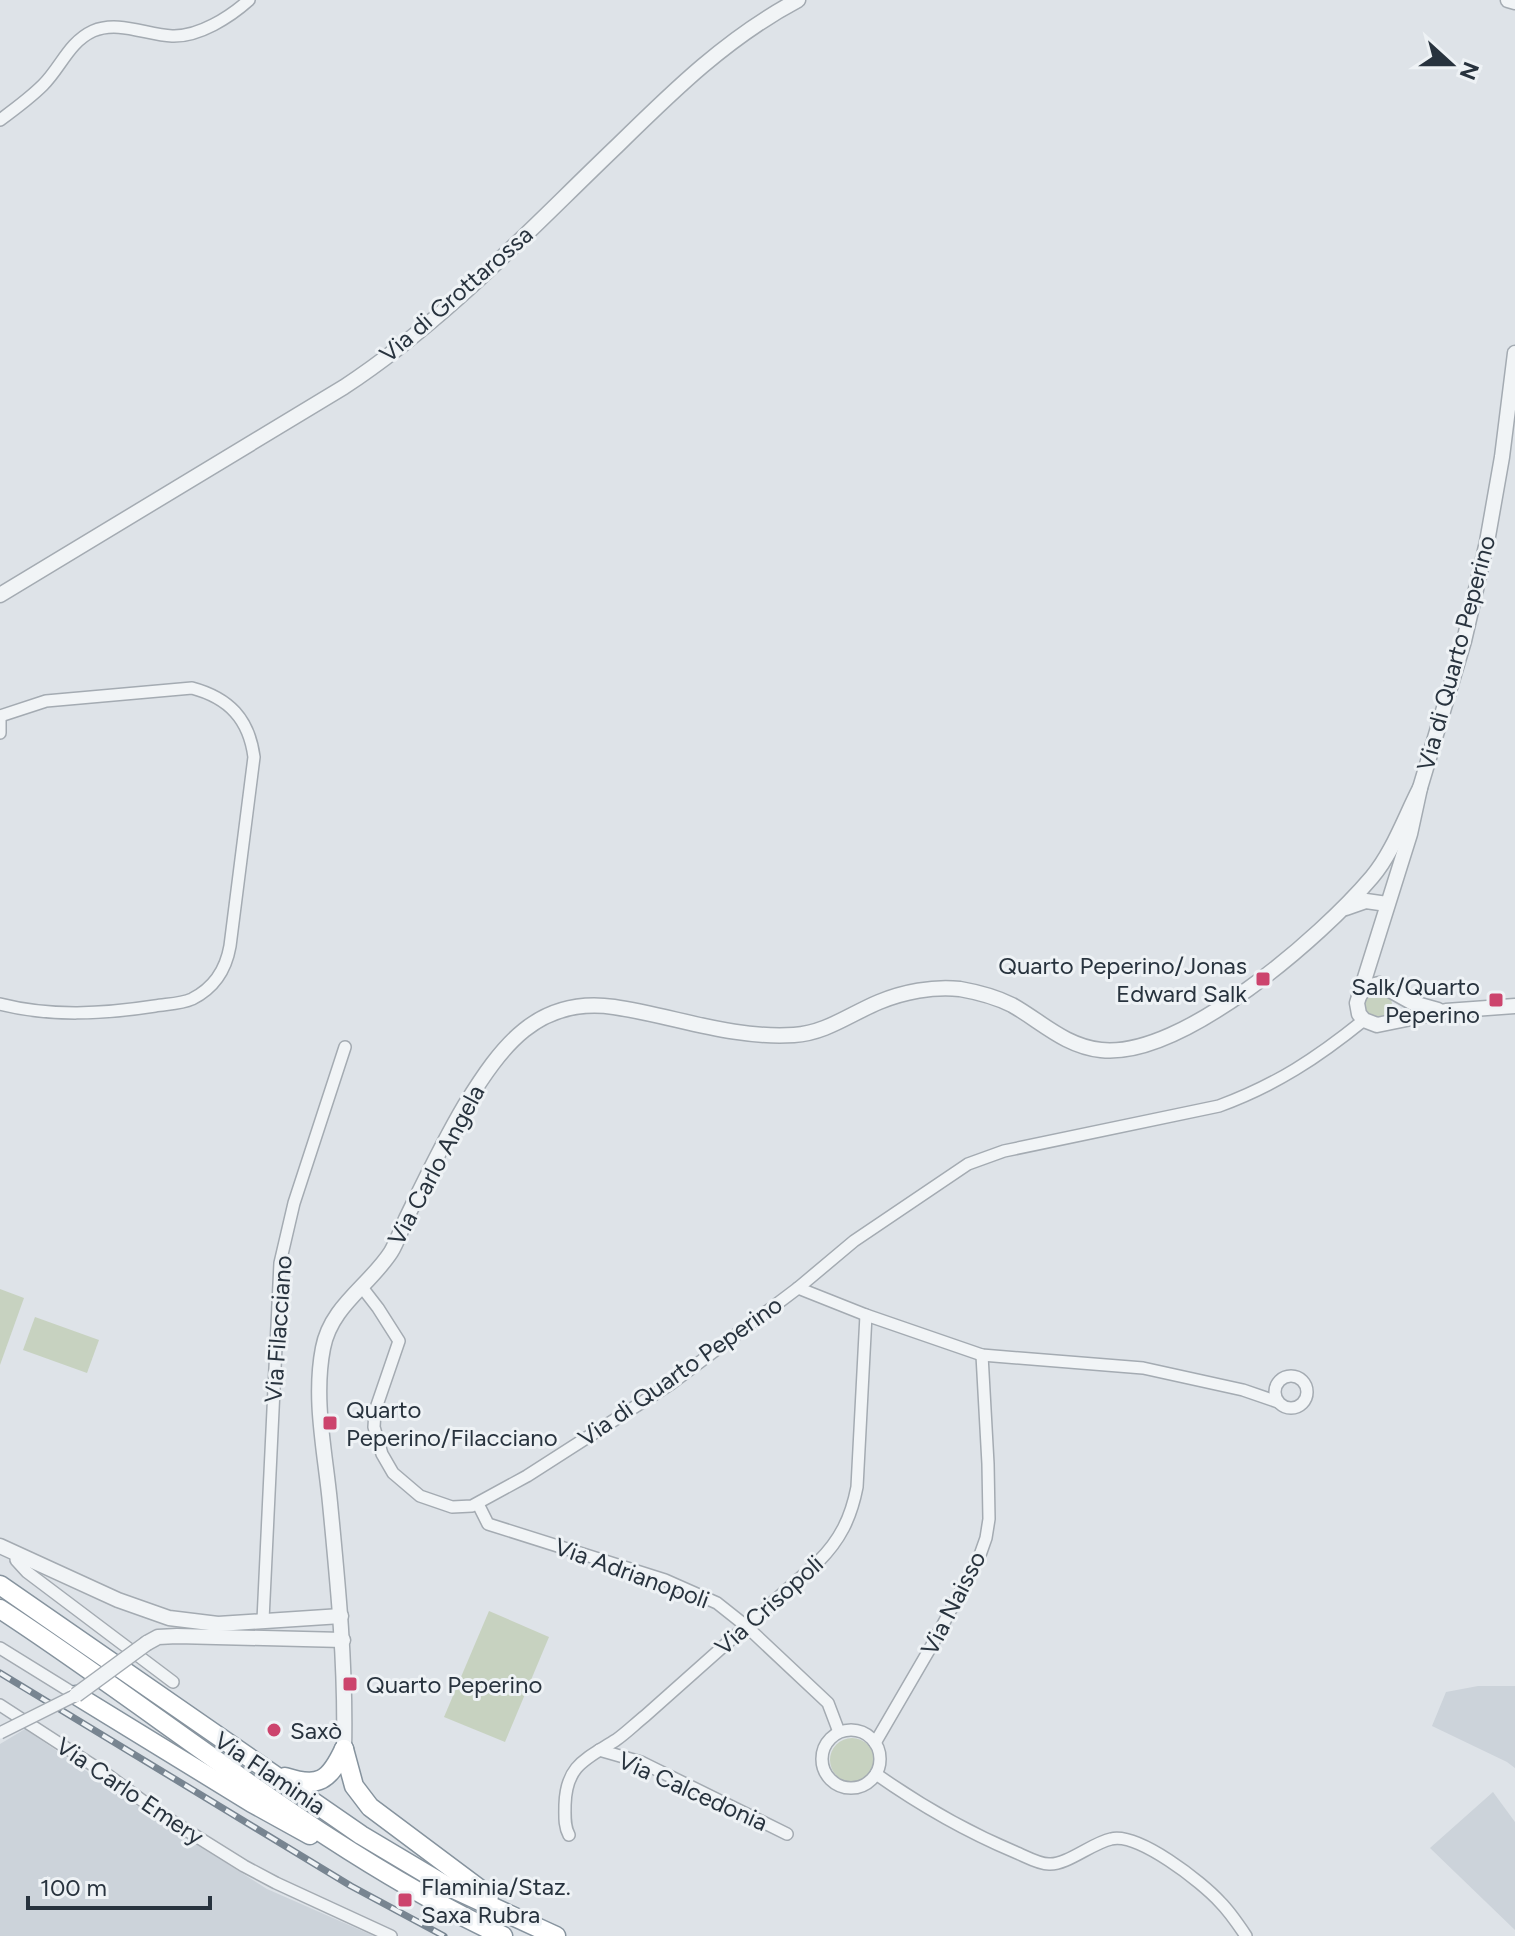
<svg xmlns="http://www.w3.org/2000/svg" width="1515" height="1936" font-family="Figtree,sans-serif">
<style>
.built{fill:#ccd3da}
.green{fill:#c7d2c0}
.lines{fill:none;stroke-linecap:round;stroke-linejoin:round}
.minor-casing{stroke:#a4abb2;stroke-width:14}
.tertiary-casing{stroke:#a4abb2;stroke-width:17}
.trunk-casing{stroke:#86939e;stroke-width:21}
.minor{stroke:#f1f4f6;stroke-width:11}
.tertiary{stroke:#f1f4f6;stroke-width:14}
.trunk{stroke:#fff;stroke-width:18}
.rail-casing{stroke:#788591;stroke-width:7}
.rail{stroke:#eef2f5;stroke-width:4;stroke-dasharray:12;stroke-linecap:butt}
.minor-bridge-casing{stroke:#a4abb2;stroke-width:14;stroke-linecap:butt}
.tertiary-bridge-casing{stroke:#a4abb2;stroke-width:17;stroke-linecap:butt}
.minor-bridge{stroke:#f1f4f6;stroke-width:11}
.tertiary-bridge{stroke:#f1f4f6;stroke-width:14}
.poi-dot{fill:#cc446d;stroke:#eef2f5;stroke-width:3}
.labels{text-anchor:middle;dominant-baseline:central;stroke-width:6;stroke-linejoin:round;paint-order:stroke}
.street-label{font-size:24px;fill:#28333e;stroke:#eef2f5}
.poi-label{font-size:24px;fill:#28333e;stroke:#eef2f5;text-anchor:start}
</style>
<rect width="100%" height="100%" fill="#dee3e8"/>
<g class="built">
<path d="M 1478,1686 L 1515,1686 L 1515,1768 L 1507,1762 L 1432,1726 L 1446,1692 Z"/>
<path d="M 25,1729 L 152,1816 L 267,1889 L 374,1936 L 0,1936 L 0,1744 Z"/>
<path d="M 1493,1792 L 1515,1822 L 1515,1930 L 1430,1848 Z"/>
</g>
<g class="green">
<circle cx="1378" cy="1005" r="14"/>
<path d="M 0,1289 L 24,1298 L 0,1365 Z"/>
<path d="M 35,1317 L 99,1340 L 87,1373 L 23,1350 Z"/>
<path d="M 489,1611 L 549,1637 L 505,1742 L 444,1717 Z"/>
<circle cx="852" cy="1760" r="22"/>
</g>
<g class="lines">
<g class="minor-casing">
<g id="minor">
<path d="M 0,120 C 15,109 30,98 43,85 C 61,67 69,42 93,31 C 118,20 147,35 172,36 C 199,37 230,17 249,0"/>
<path d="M 0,716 L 46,701 L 192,688 C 229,698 249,719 254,757 L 230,946 C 226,969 214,988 192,999 C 181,1004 167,1004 155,1006 C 103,1014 51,1017 0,1004"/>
<path d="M 0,716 L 0,733"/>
<path d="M 361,1286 L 378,1308 L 399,1341 L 375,1411 L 374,1427 L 382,1454 L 393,1473 L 420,1496 L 452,1507 L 472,1506 L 527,1476 L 672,1383 L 798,1288 L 854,1241 L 968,1164 L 1004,1151 L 1219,1106 C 1276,1085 1317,1058 1364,1020"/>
<path d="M 798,1288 L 866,1315 L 982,1355 L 1143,1368 L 1243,1390 L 1278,1402"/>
<circle cx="1291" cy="1392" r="16"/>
<path d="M 478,1504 L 488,1524 L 665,1580 L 717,1603 L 746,1626 L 828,1703 L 839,1732"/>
<path d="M 17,1554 L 16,1560 L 27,1572 L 173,1682"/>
<path d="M 263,1620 L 280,1263 L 294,1203 L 345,1047"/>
<path d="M 0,1648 L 76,1695"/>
<path d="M 0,1705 L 108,1775 L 159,1813 L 244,1866 L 276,1883 L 391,1936"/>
<circle cx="851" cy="1759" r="29"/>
<path d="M 875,1743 L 932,1645 L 980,1555 L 986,1538 L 989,1519 L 988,1464 L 982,1355"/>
<path d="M 599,1750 L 641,1762 L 787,1834"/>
<path d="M 876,1774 C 920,1805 965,1831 1015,1852 C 1025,1856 1038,1864 1049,1864 C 1067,1865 1092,1843 1111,1839 C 1138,1832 1202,1882 1220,1902 C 1230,1912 1238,1924 1246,1936"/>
<path d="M 569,1835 C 564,1826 565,1816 565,1805 C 566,1765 586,1759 616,1740 C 626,1733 635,1724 645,1716 L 818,1562 C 840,1540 851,1518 857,1487 L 866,1315"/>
</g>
</g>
<g class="tertiary-casing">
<g id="tertiary">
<path d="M 1508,0 L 1515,2"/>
<path d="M 1515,353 L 1502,457 L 1487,542 L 1464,641 L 1420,788 L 1410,834 L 1357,1003 L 1359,1014 L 1364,1020 L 1377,1025 L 1446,1011 L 1515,1006"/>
<path d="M 0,595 L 344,387 C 446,320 530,229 618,145 C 674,90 728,37 798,0"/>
<path d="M 1346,908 L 1366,901 L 1387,904"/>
<path d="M 1359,996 L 1366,987 L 1379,984 L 1413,1003 L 1438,1010"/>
<path d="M 0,1546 L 118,1600 L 169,1618 L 218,1624 L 341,1616"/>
<path d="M 147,1643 L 158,1637 L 177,1636 L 343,1640"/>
<path d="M 344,1749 C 346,1666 338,1585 330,1503 C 325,1451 313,1399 323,1348 C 331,1306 369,1286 391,1252 C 397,1242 401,1230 406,1219 C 425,1180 443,1142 465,1105 C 501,1047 537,996 614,1007 C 675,1016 731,1039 794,1035 C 826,1033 850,1014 879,1002 C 903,992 933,986 960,989 C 977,992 996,997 1012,1005 C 1042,1022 1065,1046 1101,1050 C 1182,1059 1322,936 1372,877 C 1393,852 1405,817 1420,788"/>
</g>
</g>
<g class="trunk-casing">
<g id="trunk">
<path d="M 0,1585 L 361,1835 L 445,1885 L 556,1936"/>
<path d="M 0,1609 C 167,1718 322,1851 503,1936"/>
<path d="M 76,1695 L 252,1803 L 310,1835"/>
<path d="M 344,1749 L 354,1786 L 370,1807 L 489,1896"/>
<path d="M 285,1777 C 319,1788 329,1781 344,1749"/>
</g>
</g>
<use href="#minor" class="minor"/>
<use href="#tertiary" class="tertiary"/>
<use href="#trunk" class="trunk"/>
<g class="rail-casing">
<path id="rail" d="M 0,1673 L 351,1886 L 444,1936"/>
</g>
<use href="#rail" class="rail"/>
<g class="minor-bridge-casing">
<path id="minor-bridge" d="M 0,1733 L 76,1695"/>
</g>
<g class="tertiary-bridge-casing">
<path id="tertiary-bridge" d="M 76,1695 L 147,1643"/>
</g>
<use href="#minor-bridge" class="minor-bridge"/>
<use href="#tertiary-bridge" class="tertiary-bridge"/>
</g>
<g class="poi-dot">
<rect x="1255" y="971" width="16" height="16" rx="4"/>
<rect x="1488" y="992" width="16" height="16" rx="4"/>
<rect x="322" y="1415" width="16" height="16" rx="4"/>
<rect x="342" y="1676" width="16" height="16" rx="4"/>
<circle cx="274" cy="1730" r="8"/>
<rect x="397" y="1892" width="16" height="16" rx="4"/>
</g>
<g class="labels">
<g class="street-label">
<text transform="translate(456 294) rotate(-41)">Via di Grottarossa</text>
<text transform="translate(1456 653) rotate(-75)">Via di Quarto Peperino</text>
<text transform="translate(436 1165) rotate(-62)">Via Carlo Angela</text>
<text transform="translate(278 1329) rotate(-86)">Via Filacciano</text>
<text transform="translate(680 1371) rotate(-35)">Via di Quarto Peperino</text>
<text transform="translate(632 1573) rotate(20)">Via Adrianopoli</text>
<text transform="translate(953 1603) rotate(-63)">Via Naisso</text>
<text transform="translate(769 1605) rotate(-42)">Via Crisopoli</text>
<text transform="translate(270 1773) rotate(34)">Via Flaminia</text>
<text transform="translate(130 1791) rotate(34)">Via Carlo Emery</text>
<text transform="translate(693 1791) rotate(24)">Via Calcedonia</text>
</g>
<g class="poi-label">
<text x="1247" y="965" text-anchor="end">Quarto Peperino/Jonas<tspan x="1247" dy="28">Edward Salk</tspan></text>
<text x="1480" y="986" text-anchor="end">Salk/Quarto<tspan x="1480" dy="28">Peperino</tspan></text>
<text x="346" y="1409">Quarto<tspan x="346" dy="28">Peperino/Filacciano</tspan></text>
<text x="366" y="1684">Quarto Peperino</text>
<text x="290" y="1730">Saxò</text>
<text x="421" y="1886">Flaminia/Staz.<tspan x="421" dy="28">Saxa Rubra</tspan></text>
</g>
</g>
<g transform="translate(1451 64) rotate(111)" stroke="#eef2f5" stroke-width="6" paint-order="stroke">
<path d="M0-6L14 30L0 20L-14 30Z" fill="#28333e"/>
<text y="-12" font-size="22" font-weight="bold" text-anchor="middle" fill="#28333e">N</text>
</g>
<path d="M28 1896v12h182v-12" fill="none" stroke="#28333e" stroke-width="4"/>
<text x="40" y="1896" font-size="24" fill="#28333e" stroke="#eef2f5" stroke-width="6" paint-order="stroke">100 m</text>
</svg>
